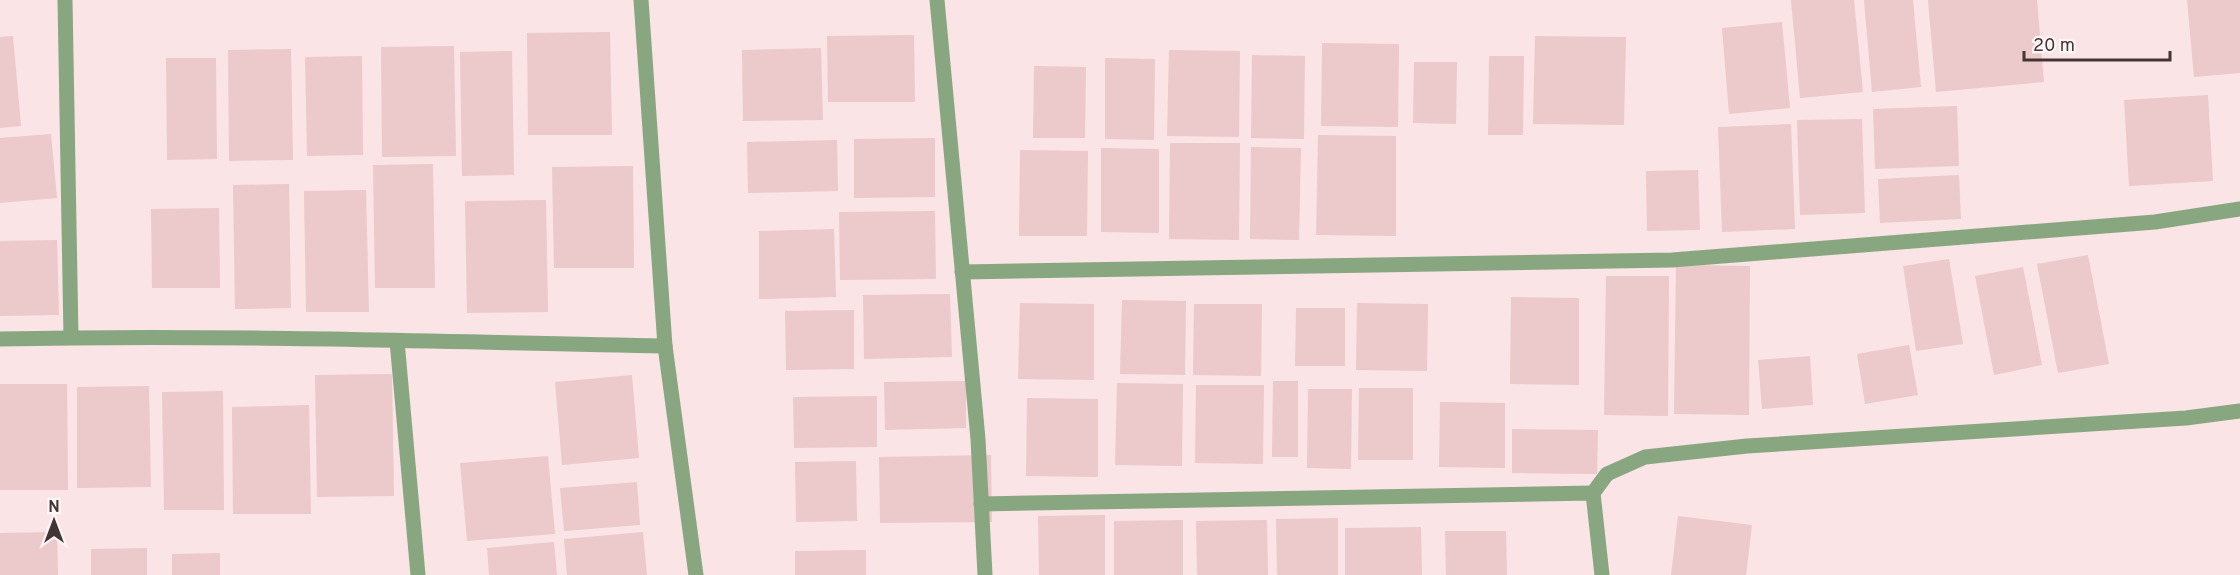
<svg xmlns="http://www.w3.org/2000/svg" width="2240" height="575" font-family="Overpass,sans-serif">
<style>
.building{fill:#ecc9ca}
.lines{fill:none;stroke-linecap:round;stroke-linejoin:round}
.street{stroke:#88a781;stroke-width:15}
</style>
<rect width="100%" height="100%" fill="#fae4e5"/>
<g class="building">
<path d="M 1791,0 L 1854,0 L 1863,92 L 1800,98 Z"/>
<path d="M 1864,0 L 1913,0 L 1921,87 L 1872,92 Z"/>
<path d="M 1928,0 L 2037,0 L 2044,82 L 1936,92 Z"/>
<path d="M 2187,0 L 2240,0 L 2240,73 L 2194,77 Z"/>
<path d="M 1782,22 L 1790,108 L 1729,114 L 1722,28 Z"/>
<path d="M 610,32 L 612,135 L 528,135 L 527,33 Z"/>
<path d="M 914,35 L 915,102 L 828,102 L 827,36 Z"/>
<path d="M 13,36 L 21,126 L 0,128 L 0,37 Z"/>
<path d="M 1535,36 L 1626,37 L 1624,125 L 1533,124 Z"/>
<path d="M 1322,43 L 1399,44 L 1398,127 L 1321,126 Z"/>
<path d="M 454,46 L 456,156 L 382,157 L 381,47 Z"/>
<path d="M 821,48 L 823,120 L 743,121 L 742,50 Z"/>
<path d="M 291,49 L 293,160 L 229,161 L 228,50 Z"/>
<path d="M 1169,50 L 1240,51 L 1239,137 L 1167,136 Z"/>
<path d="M 512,51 L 514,175 L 462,176 L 460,52 Z"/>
<path d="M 1252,55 L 1305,56 L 1304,139 L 1251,138 Z"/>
<path d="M 362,56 L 363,155 L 307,156 L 305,57 Z"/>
<path d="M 1489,56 L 1524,56 L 1523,135 L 1488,135 Z"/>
<path d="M 166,58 L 216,58 L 217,159 L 167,160 Z"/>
<path d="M 1105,58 L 1155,59 L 1154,140 L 1105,139 Z"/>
<path d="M 1414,62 L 1457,62 L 1456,124 L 1413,123 Z"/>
<path d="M 1034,66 L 1086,67 L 1085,138 L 1033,138 Z"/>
<path d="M 2208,95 L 2213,181 L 2129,186 L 2124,100 Z"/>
<path d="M 1957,106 L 1959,166 L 1875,169 L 1873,109 Z"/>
<path d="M 1862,119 L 1865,213 L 1800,215 L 1797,120 Z"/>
<path d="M 1791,124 L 1795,229 L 1722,232 L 1718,127 Z"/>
<path d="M 51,134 L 57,198 L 0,203 L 0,138 Z"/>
<path d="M 1318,135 L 1396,136 L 1396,236 L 1316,235 Z"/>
<path d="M 935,138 L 935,197 L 854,198 L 854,139 Z"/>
<path d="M 837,140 L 838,191 L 748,193 L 747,142 Z"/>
<path d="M 1170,143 L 1240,143 L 1239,240 L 1169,239 Z"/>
<path d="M 1251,147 L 1301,148 L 1299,240 L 1250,239 Z"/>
<path d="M 1101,148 L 1159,149 L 1159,233 L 1101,232 Z"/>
<path d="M 1020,150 L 1088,151 L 1087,236 L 1019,236 Z"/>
<path d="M 433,164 L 435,288 L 375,288 L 373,165 Z"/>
<path d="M 633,166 L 634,268 L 554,268 L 552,167 Z"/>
<path d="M 1698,170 L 1700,230 L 1647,231 L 1646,171 Z"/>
<path d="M 1959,175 L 1961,219 L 1880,223 L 1878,179 Z"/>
<path d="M 289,184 L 291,308 L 235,309 L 233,185 Z"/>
<path d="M 366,190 L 369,312 L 306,312 L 304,191 Z"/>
<path d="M 546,200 L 548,312 L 467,313 L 465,201 Z"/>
<path d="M 219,208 L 220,288 L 152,288 L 151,209 Z"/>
<path d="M 935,211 L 936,279 L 840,280 L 839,212 Z"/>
<path d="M 834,229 L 836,297 L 759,299 L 759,231 Z"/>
<path d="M 57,240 L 59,315 L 0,316 L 0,241 Z"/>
<path d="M 2088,255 L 2109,364 L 2058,373 L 2037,264 Z"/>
<path d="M 1949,259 L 1963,344 L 1916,351 L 1903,266 Z"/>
<path d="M 1676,265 L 1750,266 L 1749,415 L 1674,414 Z"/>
<path d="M 2023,267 L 2042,365 L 1994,375 L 1975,276 Z"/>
<path d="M 1606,276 L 1669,276 L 1668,416 L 1604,415 Z"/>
<path d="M 950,294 L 952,357 L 864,359 L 863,295 Z"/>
<path d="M 1511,297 L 1579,298 L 1579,385 L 1510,384 Z"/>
<path d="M 1122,300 L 1186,301 L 1185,375 L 1120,374 Z"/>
<path d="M 1020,303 L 1094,304 L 1094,380 L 1018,379 Z"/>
<path d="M 1357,303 L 1428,304 L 1427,371 L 1356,370 Z"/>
<path d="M 1194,304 L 1262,304 L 1261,376 L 1193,375 Z"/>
<path d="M 1296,308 L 1345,308 L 1345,366 L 1295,366 Z"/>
<path d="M 854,310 L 854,369 L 786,370 L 785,311 Z"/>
<path d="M 1909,345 L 1918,395 L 1865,404 L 1857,354 Z"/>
<path d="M 1810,356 L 1813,405 L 1762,409 L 1758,360 Z"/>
<path d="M 392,374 L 394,496 L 317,497 L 315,375 Z"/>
<path d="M 632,375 L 639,458 L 562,465 L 555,382 Z"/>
<path d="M 966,381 L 966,428 L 885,430 L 884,382 Z"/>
<path d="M 1273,381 L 1298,381 L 1298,457 L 1272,457 Z"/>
<path d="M 1117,383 L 1183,384 L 1182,466 L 1115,465 Z"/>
<path d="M 0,384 L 67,384 L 68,490 L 0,490 Z"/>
<path d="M 1196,385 L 1264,385 L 1263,464 L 1195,463 Z"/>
<path d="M 149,386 L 151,487 L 77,488 L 77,387 Z"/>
<path d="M 1359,388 L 1413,388 L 1413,460 L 1358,460 Z"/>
<path d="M 1308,389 L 1352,389 L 1351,469 L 1307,468 Z"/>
<path d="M 223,391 L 224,510 L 164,510 L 162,392 Z"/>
<path d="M 877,396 L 877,447 L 794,448 L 793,397 Z"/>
<path d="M 1027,398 L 1098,399 L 1098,477 L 1026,476 Z"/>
<path d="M 1440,402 L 1505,403 L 1505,468 L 1439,467 Z"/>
<path d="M 309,405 L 311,514 L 233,514 L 232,407 Z"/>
<path d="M 1512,429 L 1598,430 L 1597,474 L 1512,473 Z"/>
<path d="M 991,455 L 992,522 L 880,523 L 879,457 Z"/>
<path d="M 548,456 L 555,534 L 467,541 L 460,463 Z"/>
<path d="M 856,461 L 857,521 L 796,522 L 795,462 Z"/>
<path d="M 637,482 L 640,525 L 564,531 L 560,488 Z"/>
<path d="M 1105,515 L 1105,575 L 1039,575 L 1038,516 Z"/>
<path d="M 1678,516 L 1752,525 L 1746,575 L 1671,575 Z"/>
<path d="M 1338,518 L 1338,575 L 1277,575 L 1276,519 Z"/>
<path d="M 1183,520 L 1183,575 L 1114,575 L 1114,521 Z"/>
<path d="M 1267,520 L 1268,575 L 1197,575 L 1196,521 Z"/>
<path d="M 1421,527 L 1422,575 L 1345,575 L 1345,528 Z"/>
<path d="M 1445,531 L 1506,531 L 1507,575 L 1446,575 Z"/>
<path d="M 57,532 L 58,575 L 0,575 L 0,533 Z"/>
<path d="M 643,532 L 647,575 L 567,575 L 564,539 Z"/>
<path d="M 554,542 L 557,575 L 489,575 L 487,548 Z"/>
<path d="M 147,548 L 147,575 L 91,575 L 91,549 Z"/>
<path d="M 866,550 L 866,575 L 795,575 L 795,551 Z"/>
<path d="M 220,553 L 220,575 L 172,575 L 172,554 Z"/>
</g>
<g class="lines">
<g class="street">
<path d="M 65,0 L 71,337"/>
<path d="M 937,0 L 978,439 L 985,575"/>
<path d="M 962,272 L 1672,260 L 2155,222 L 2240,209"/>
<path d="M 0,339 C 222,334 444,342 665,346 L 641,0"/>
<path d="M 397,341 L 418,575"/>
<path d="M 665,346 L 696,575"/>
<path d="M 1593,493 L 1607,474 L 1645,457 L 1747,446 L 2186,418 L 2240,411"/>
<path d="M 981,504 L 1593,493 L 1602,575"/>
</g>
</g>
<g transform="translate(54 521)" stroke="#fdf5f6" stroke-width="4.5" paint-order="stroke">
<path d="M0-4.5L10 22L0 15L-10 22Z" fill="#433535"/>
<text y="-9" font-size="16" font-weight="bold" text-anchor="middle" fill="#433535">N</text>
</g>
<path d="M2024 51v9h146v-9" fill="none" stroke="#433535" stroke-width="3"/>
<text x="2033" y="51" font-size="18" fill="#433535" stroke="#fdf5f6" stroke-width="4.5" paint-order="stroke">20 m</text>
</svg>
